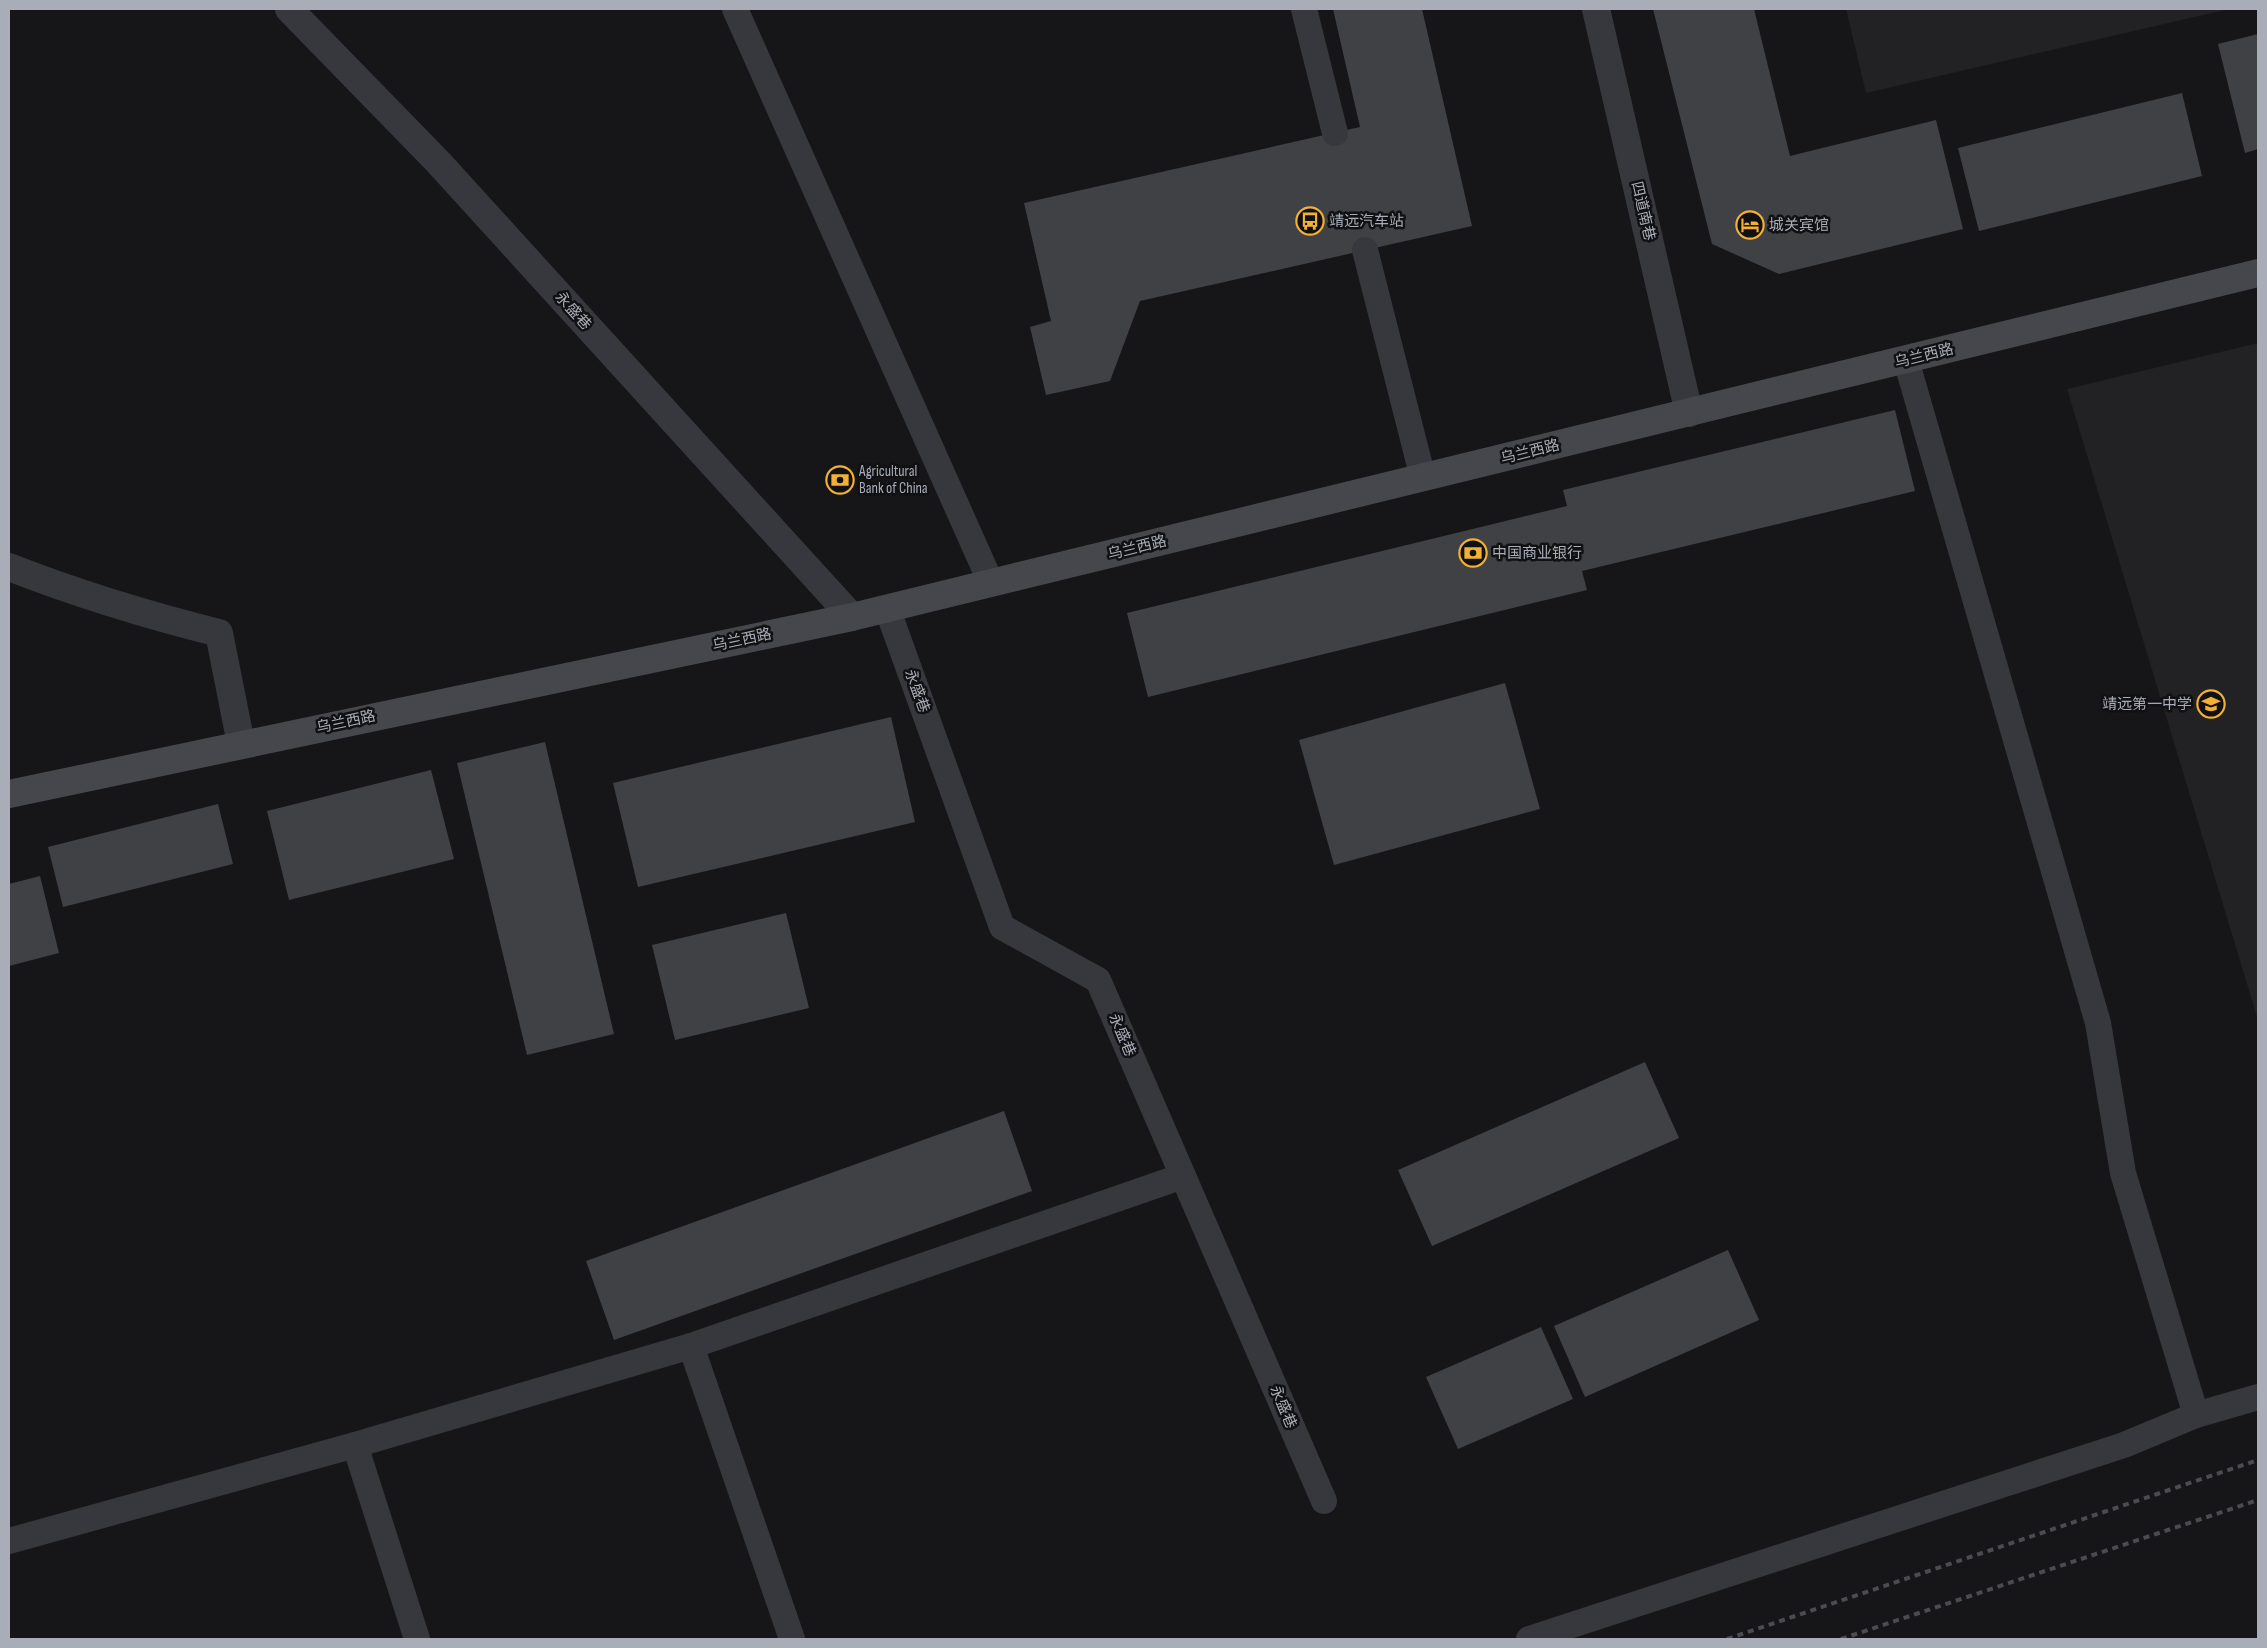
<svg xmlns="http://www.w3.org/2000/svg" width="2267" height="1648" font-family="'Sofia Sans Condensed','Noto Sans SC',sans-serif">
<style>
.built{fill:#222225}
.building{fill:#404145}
.lines{fill:none;stroke-linecap:round;stroke-linejoin:round}
.service{stroke:#37383d;stroke-width:26}
.minor{stroke:#37383d;stroke-width:28}
.tertiary{stroke:#37383d;stroke-width:28}
.secondary{stroke:#45474d;stroke-width:28}
.rail{stroke:#4a4c52;stroke-width:4;stroke-dasharray:6 5;stroke-linecap:butt}
.labels{text-anchor:middle;dominant-baseline:central;stroke-width:5;stroke-linejoin:round;paint-order:stroke}
.street-label{font-size:15px;fill:#a8adb8;stroke:#111113}
.poi-label{font-size:15px;fill:#a8adb8;stroke:#111113;text-anchor:start}
</style>
<rect width="100%" height="100%" fill="#161618"/>
<g class="built">
<path d="M 1846,9 L 2229,9 L 1866,93 Z"/>
<path d="M 2258,343 L 2258,1020 L 2067,389 Z"/>
</g>
<g class="building">
<path d="M 1333,9 L 1422,9 L 1472,226 L 1140,301 L 1110,381 L 1046,395 L 1030,327 L 1051,321 L 1024,203 L 1360,127 Z"/>
<path d="M 1653,9 L 1754,9 L 1790,156 L 1936,120 L 1963,229 L 1779,274 L 1712,244 Z"/>
<path d="M 2258,34 L 2258,149 L 2245,153 L 2218,44 Z"/>
<path d="M 2182,93 L 2202,176 L 1979,231 L 1958,148 Z"/>
<path d="M 1895,410 L 1915,491 L 1582,571 L 1587,590 L 1148,697 L 1127,613 L 1567,506 L 1563,490 Z"/>
<path d="M 1505,683 L 1540,809 L 1334,865 L 1299,740 Z"/>
<path d="M 891,717 L 915,822 L 638,887 L 613,783 Z"/>
<path d="M 545,742 L 614,1034 L 527,1055 L 457,763 Z"/>
<path d="M 431,770 L 454,859 L 289,900 L 267,811 Z"/>
<path d="M 218,804 L 233,864 L 63,907 L 48,847 Z"/>
<path d="M 40,876 L 59,953 L 9,966 L 9,884 Z"/>
<path d="M 786,913 L 809,1008 L 675,1040 L 652,945 Z"/>
<path d="M 1645,1062 L 1679,1138 L 1432,1246 L 1398,1170 Z"/>
<path d="M 1004,1111 L 1032,1191 L 614,1340 L 586,1261 Z"/>
<path d="M 1728,1250 L 1759,1320 L 1585,1397 L 1554,1326 Z"/>
<path d="M 1541,1327 L 1573,1399 L 1458,1449 L 1426,1377 Z"/>
</g>
<g class="lines">
<g class="service">
<path d="M 735,9 L 991,583"/>
<path d="M 1304,9 L 1335,133"/>
<path d="M 1365,250 L 1423,478"/>
<path d="M 1906,360 L 2098,1023 L 2123,1173 L 2196,1415"/>
<path d="M 887,608 L 1002,927 L 1098,980 L 1324,1501"/>
<path d="M 691,1346 L 792,1639"/>
<path d="M 355,1445 L 417,1639"/>
<path d="M 9,1541 L 355,1445 L 691,1346 L 1183,1176"/>
<path d="M 1529,1639 L 2124,1445 L 2196,1415 L 2258,1397"/>
</g>
<g class="minor">
<path d="M 289,9 L 439,163 L 852,617"/>
<path d="M 9,567 C 78,594 147,615 219,633 L 241,744"/>
</g>
<path class="tertiary" d="M 1596,9 L 1689,413"/>
<path class="secondary" d="M 9,794 L 852,617 L 2258,273"/>
<g class="rail">
<path d="M 1727,1639 L 2258,1460"/>
<path d="M 1841,1639 L 2258,1500"/>
</g>
</g>
<defs>
<g id="bus-ring" transform="scale(1.4375)"><circle r="9.5" fill="#111113" stroke="#f2b134" stroke-width="1.5"/><path d="M-5-6H5V4H4V6H2V4H-2V6H-4V4H-5ZM-3.5-4V0h7V-4ZM-3.5 1.2v1.5H-2V1.2ZM2 1.2v1.5H3.5V1.2Z" fill="#f2b134"/></g>
<g id="hotel-ring" transform="scale(1.4375)"><circle r="9.5" fill="#111113" stroke="#f2b134" stroke-width="1.5"/><path d="M-6-4.5h1.5V1H6V5H4.5V3h-9V5H-6ZM-4 0a1.8 1.8 0 1 1 3.6 0ZM.5 0V-2.5h3Q6-2.5 6 0Z" fill="#f2b134"/></g>
<g id="bank-ring" transform="scale(1.4375)"><circle r="9.5" fill="#111113" stroke="#f2b134" stroke-width="1.5"/><path d="M-6-4H6V4H-6ZM0-2.3a2.3 2.3 0 1 0 0 4.6a2.3 2.3 0 1 0 0-4.6Z" fill="#f2b134"/></g>
<g id="school-ring" transform="scale(1.4375)"><circle r="9.5" fill="#111113" stroke="#f2b134" stroke-width="1.5"/><path d="M0-5L7-2L0 1L-7-2ZM-4 1L0 2.5L4 1V4Q0 6-4 4Z" fill="#f2b134"/></g>
</defs>
<g fill-rule="evenodd">
<use href="#bus-ring" x="1310" y="221"/>
<use href="#hotel-ring" x="1750" y="225"/>
<use href="#bank-ring" x="840" y="480"/>
<use href="#bank-ring" x="1473" y="553"/>
<use href="#school-ring" x="2211" y="704"/>
</g>
<g class="labels">
<g class="street-label">
<text transform="translate(1643 211) rotate(77)">四道南巷</text>
<text transform="translate(573 311) rotate(48)">永盛巷</text>
<text transform="translate(1924 356) rotate(-14)">乌兰西路</text>
<text transform="translate(1530 452) rotate(-14)">乌兰西路</text>
<text transform="translate(1137 548) rotate(-14)">乌兰西路</text>
<text transform="translate(742 640) rotate(-12)">乌兰西路</text>
<text transform="translate(917 691) rotate(70)">永盛巷</text>
<text transform="translate(346 722) rotate(-12)">乌兰西路</text>
<text transform="translate(1122 1035) rotate(67)">永盛巷</text>
<text transform="translate(1283 1407) rotate(67)">永盛巷</text>
</g>
<g class="poi-label">
<text x="1329" y="221">靖远汽车站</text>
<text x="1769" y="225">城关宾馆</text>
<text x="859" y="471">Agricultural<tspan x="859" dy="17">Bank of China</tspan></text>
<text x="1492" y="553">中国商业银行</text>
<text x="2192" y="704" text-anchor="end">靖远第一中学</text>
</g>
</g>
<rect width="2267" height="1648" fill="none" stroke="#a8adb8" stroke-width="20"/>
</svg>
